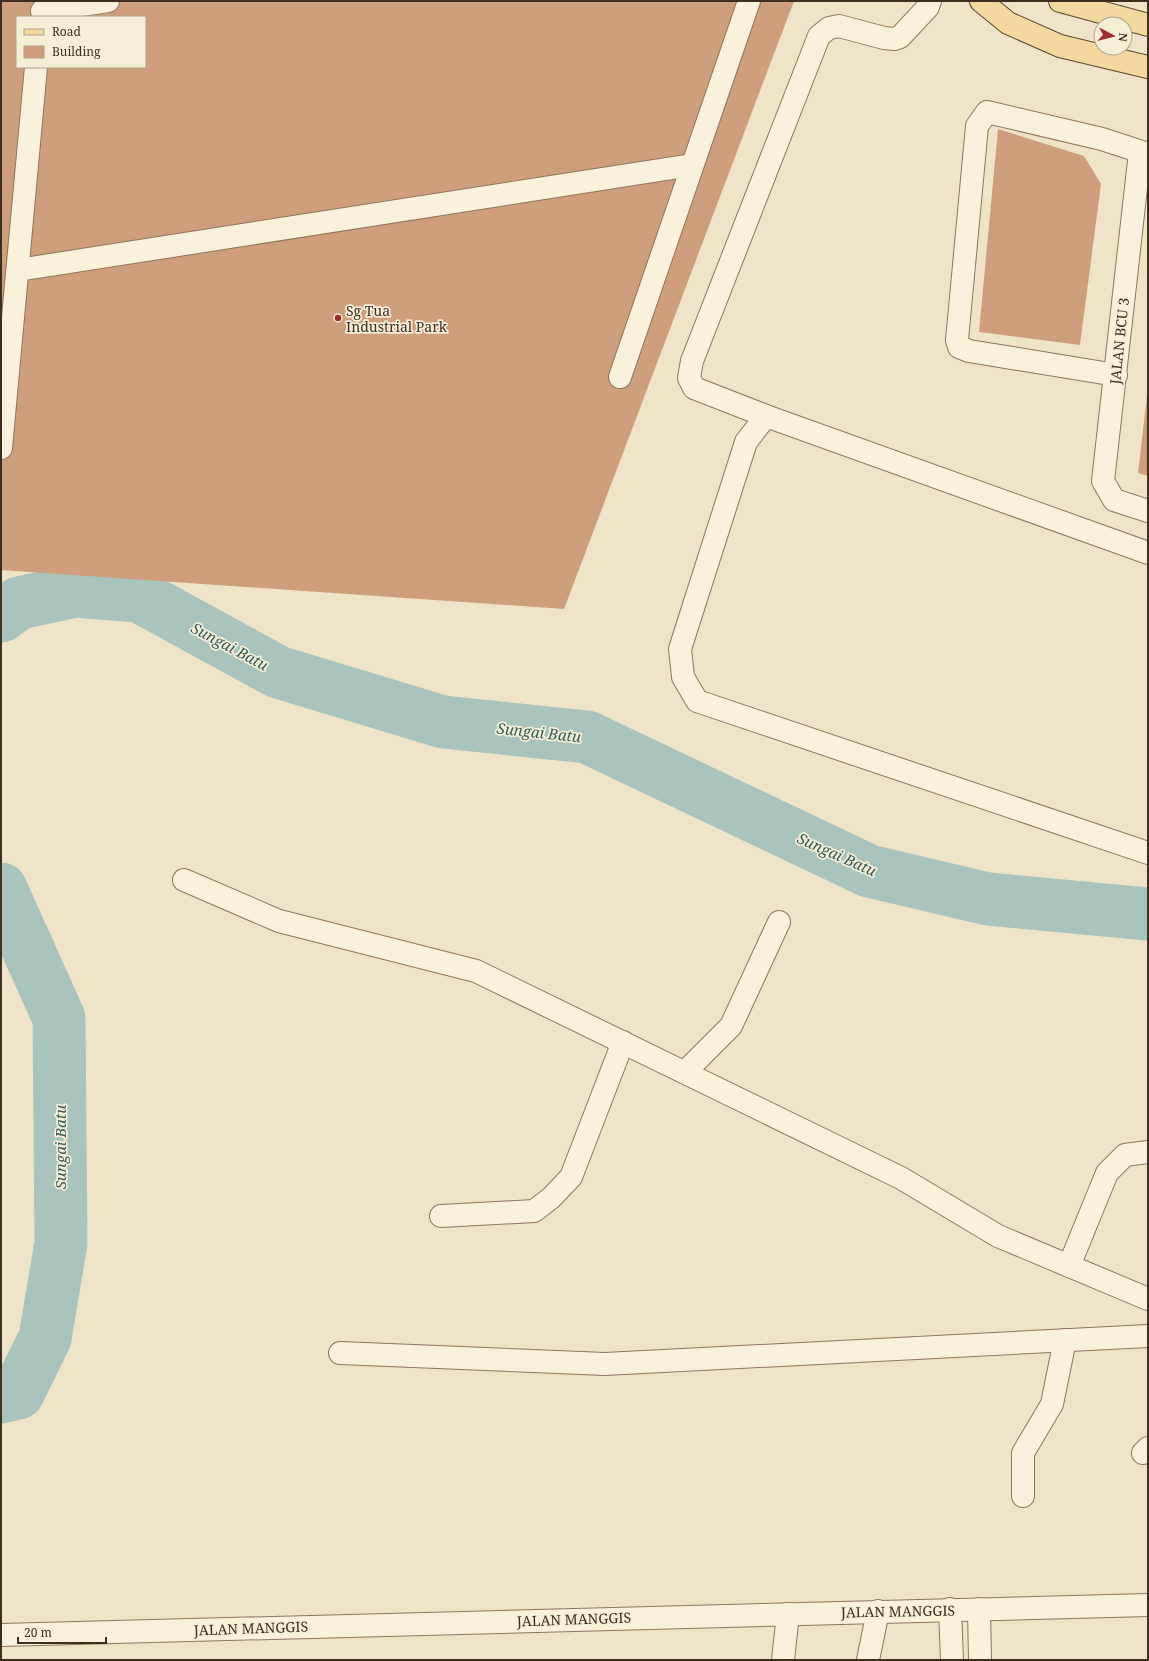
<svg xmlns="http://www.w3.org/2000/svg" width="1149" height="1661" font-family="'Noto Serif',serif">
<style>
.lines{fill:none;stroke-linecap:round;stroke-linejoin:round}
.river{stroke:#a9c4bc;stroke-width:53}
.building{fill:#cf9f7d;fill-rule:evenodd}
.minor-casing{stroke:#8d765c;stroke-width:24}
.major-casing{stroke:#5b4430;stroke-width:24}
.minor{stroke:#faf1dc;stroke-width:22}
.major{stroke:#f3d9a0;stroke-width:22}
.poi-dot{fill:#9e2a2b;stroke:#f7eed8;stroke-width:1.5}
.labels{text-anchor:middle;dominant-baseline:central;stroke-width:3.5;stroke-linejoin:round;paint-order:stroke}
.poi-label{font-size:14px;fill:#3d2e20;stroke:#f7eed8;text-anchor:start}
.street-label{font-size:14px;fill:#3d2e20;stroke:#f7eed8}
.water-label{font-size:15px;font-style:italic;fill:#2f5d5a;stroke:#f7eed8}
</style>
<rect width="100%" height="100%" fill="#f0e4c8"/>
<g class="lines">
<g class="river">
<path d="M 1,616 L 19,603 L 75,591 L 139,596 L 278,672 L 443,722 L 587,737 L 869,871 L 988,899 L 1148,914"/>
<path d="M 1,889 L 59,1018 L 61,1243 L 45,1338 L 18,1393 L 1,1397"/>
</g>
</g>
<g class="building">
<path d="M 1,1 L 794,1 L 564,609 L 1,570 ZM 17,17 L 145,17 L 145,67 L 17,67 Z"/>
<path d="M 998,129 L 1084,156 L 1101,184 L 1080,345 L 979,332 Z"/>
<path d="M 1147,396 L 1148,396 L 1148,476 L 1138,473 Z"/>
</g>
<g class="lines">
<g class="minor-casing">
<g id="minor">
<path d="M 930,1 L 928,7 L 900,37 L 894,39 L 884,38 L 839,26 L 829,28 L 819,36 L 692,361 L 689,378 L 694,388 L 766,416 L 1148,553"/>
<path d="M 42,11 L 108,1"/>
<path d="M 1140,152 L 1103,481 L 1114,500 L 1148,511"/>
<path d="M 18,270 L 692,165"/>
<path d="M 1116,375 L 969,351 L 959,347 L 957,340 L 977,126 L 987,112 L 1102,139 L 1148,154"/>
<path d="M 620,377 L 749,1"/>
<path d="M 766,416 L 746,442 L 680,649 L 683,677 L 697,701 L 1148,853"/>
<path d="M 1,448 L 36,67"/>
<path d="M 184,880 L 279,921 L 476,971 L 901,1178 L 998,1236 L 1148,1299"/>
<path d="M 685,1072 L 731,1026 L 779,922"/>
<path d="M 441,1216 L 534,1211 L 551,1198 L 571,1177 L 623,1042"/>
<path d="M 1069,1266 L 1107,1173 L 1125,1155 L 1148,1152"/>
<path d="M 340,1353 L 605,1364 L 1148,1336"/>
<path d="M 1143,1453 L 1148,1448"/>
<path d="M 1023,1496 L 1023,1453 L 1052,1404 L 1065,1340"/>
<path d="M 950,1609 L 952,1660"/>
<path d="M 979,1609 L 980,1660"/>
<path d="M 1,1635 L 1148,1605"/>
<path d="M 783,1660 L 788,1614"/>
<path d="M 868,1660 L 878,1611"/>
</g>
</g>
<g class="major-casing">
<g id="major">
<path d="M 981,1 L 1008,23 L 1060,46 L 1148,67"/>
<path d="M 1060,1 L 1148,25"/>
</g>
</g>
<use href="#minor" class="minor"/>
<use href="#major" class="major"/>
</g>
<circle class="poi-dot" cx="338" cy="318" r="4"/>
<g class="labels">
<g class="poi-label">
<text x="346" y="310">Sg Tua<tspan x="346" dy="16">Industrial Park</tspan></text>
</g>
<g class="street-label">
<text transform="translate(1119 341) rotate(-84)">JALAN BCU 3</text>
<text transform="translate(898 1611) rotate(-1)">JALAN MANGGIS</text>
<text transform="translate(574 1619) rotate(-2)">JALAN MANGGIS</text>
<text transform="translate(251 1628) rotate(-2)">JALAN MANGGIS</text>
</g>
<g class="water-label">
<text transform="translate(230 646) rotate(28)">Sungai Batu</text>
<text transform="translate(539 732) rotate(6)">Sungai Batu</text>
<text transform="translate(837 854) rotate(24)">Sungai Batu</text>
<text transform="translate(60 1147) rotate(-90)">Sungai Batu</text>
</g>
</g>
<rect width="1149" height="1661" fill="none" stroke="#3d2e20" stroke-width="4"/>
<rect x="16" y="16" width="130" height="52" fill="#f7eed8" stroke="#ada18e"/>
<rect x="24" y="29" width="20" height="6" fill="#f3d9a0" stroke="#ada18e"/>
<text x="52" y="36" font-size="12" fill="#3d2e20">Road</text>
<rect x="24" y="46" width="20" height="12" fill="#cf9f7d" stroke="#ada18e"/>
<text x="52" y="56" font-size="12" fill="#3d2e20">Building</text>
<g transform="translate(1113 36) rotate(97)"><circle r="19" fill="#f7eed8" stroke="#ada18e"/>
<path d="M0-3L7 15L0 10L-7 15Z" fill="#9e2a2b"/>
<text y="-6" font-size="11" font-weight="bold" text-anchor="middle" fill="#3d2e20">N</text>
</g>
<path d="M18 1637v6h88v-6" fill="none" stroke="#3d2e20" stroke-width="2"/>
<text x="24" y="1637" font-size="12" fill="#3d2e20" stroke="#f7eed8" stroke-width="3" paint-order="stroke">20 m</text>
</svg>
